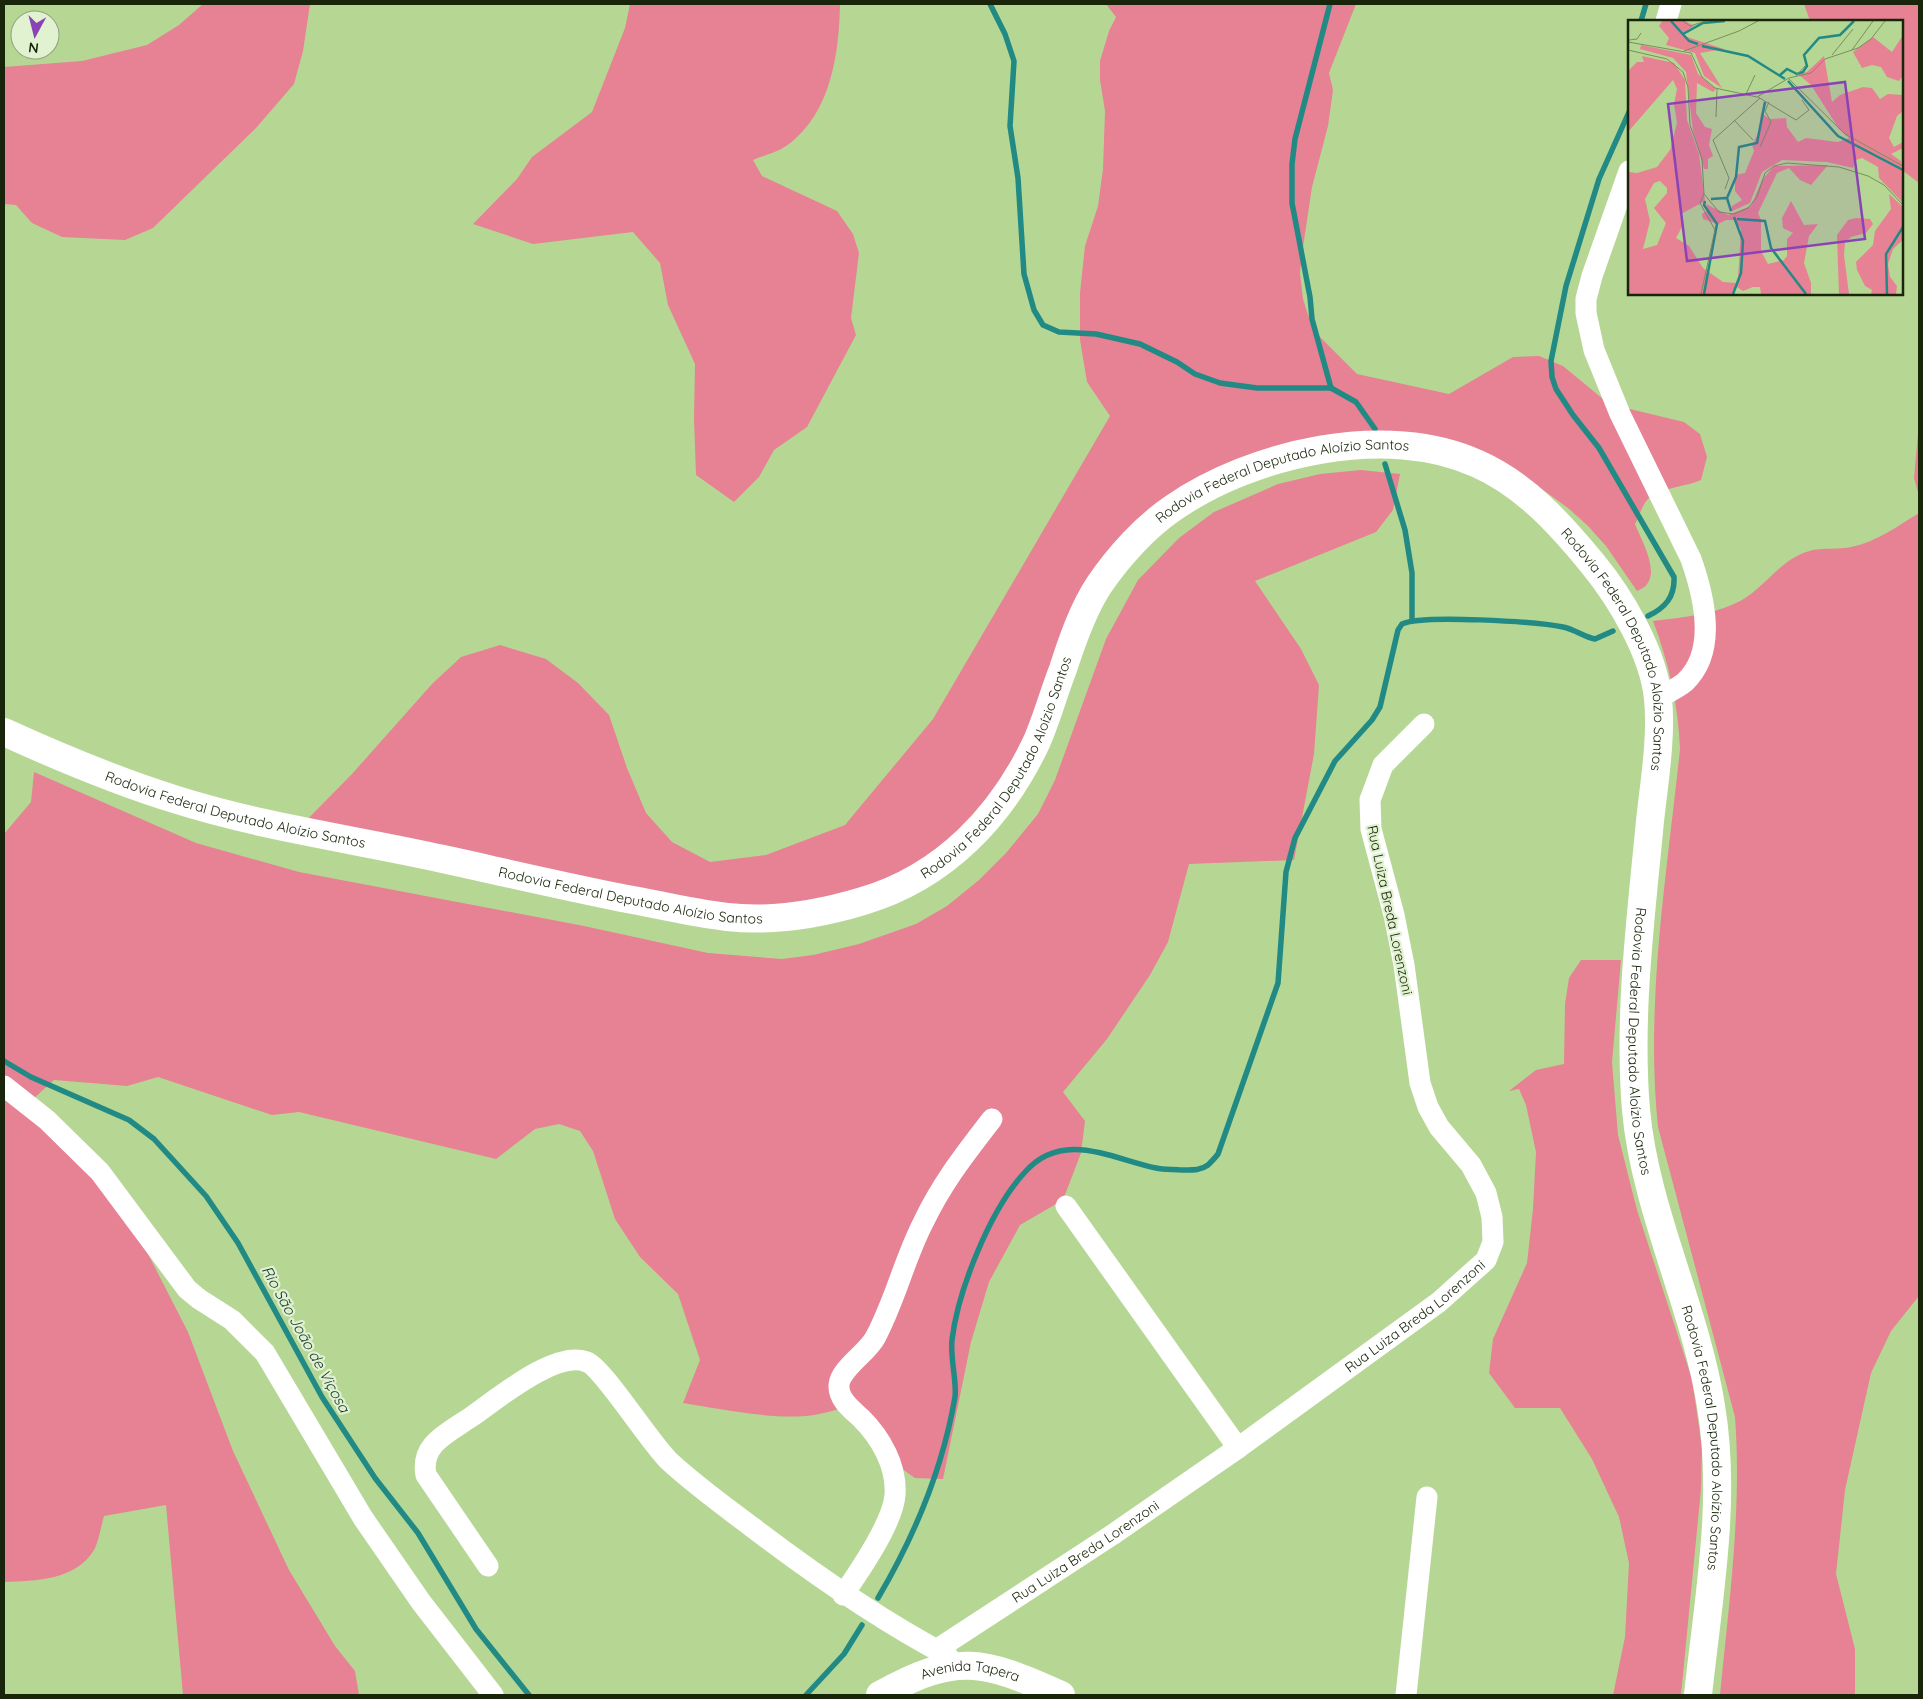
<svg xmlns="http://www.w3.org/2000/svg" width="1923" height="1699" font-family="Quicksand,sans-serif">
<style>
.green{fill:#e68293}
.lines{fill:none;stroke-linecap:round;stroke-linejoin:round}
.stream{stroke:#228a85;stroke-width:5.5}
.minor{stroke:#fff;stroke-width:21}
.tertiary{stroke:#fff;stroke-width:28}
.trunk{stroke:#fff;stroke-width:28}
.labels{text-anchor:middle;dominant-baseline:central;stroke-width:4.5;stroke-linejoin:round;paint-order:stroke}
.street-label{font-size:14px;fill:#19250b;stroke:#e0f2d0}
.water-label{font-size:15px;font-style:italic;fill:#173533;stroke:#e0f2d0}
.inset-river{fill:none;stroke:#228a85;stroke-width:2.5}
.inset-road{fill:none;stroke:#77905d;stroke-width:1}
.view{fill:#8943b6;fill-opacity:0.15;stroke:#8943b6;stroke-width:2.5}
.inset-edge{fill:none;stroke:#19250b;stroke-width:2.5}
</style>
<rect width="100%" height="100%" fill="#b6d794"/>
<g class="green">
<path d="M 203,4 L 310,4 L 303,51 L 294,84 L 256,128 L 153,228 L 125,240 L 62,237 L 32,223 L 16,205 L 4,204 L 4,67 L 82,61 L 147,45 L 179,25 Z"/>
<path d="M 630,4 L 840,4 C 839,54 831,112 789,144 C 779,152 764,155 753,160 L 762,176 L 837,211 L 853,234 L 859,253 L 851,318 L 856,335 L 807,427 L 774,450 L 759,477 L 734,502 L 696,475 L 694,419 L 695,364 L 668,305 L 660,263 L 633,232 L 533,244 L 473,224 L 517,179 L 532,157 L 592,112 L 625,28 Z"/>
<path d="M 1106,4 L 1356,4 L 1329,73 L 1333,90 L 1328,126 L 1312,187 L 1303,247 L 1300,273 L 1303,299 L 1313,330 L 1357,374 L 1449,394 L 1513,357 L 1539,356 L 1563,366 L 1609,404 L 1684,422 L 1700,434 L 1707,457 L 1701,480 C 1684,487 1660,488 1648,499 C 1642,505 1639,517 1635,524 C 1642,542 1666,581 1637,591 L 1606,546 L 1588,526 L 1568,508 L 1524,476 L 1313,437 L 1261,451 L 1131,537 L 1021,773 L 976,835 L 819,919 L 290,837 L 352,774 L 432,684 L 461,657 L 500,645 L 546,659 L 578,683 L 609,715 L 627,768 L 646,813 L 672,842 L 710,862 L 766,855 L 845,825 L 933,719 L 1110,416 L 1087,382 L 1080,340 L 1080,293 L 1085,246 L 1098,206 L 1103,169 L 1105,111 L 1100,80 L 1100,61 L 1109,31 L 1116,17 Z"/>
<path d="M 1804,4 L 1919,4 L 1919,183 L 1902,170 L 1902,21 L 1810,21 Z"/>
<path d="M 1919,422 L 1919,496 L 1914,478 Z"/>
<path d="M 1361,470 L 1400,474 L 1393,510 L 1376,532 L 1255,581 L 1301,649 L 1319,685 L 1314,754 L 1294,860 L 1189,864 L 1168,942 L 1150,975 L 1107,1039 L 1063,1092 L 1085,1121 L 1081,1153 L 1063,1200 L 1020,1225 L 989,1282 L 971,1342 L 943,1479 L 915,1478 L 888,1459 L 856,1404 C 844,1407 831,1412 819,1414 C 782,1422 721,1409 683,1403 L 700,1360 L 678,1294 L 640,1257 L 615,1219 L 593,1151 L 580,1131 L 559,1124 L 535,1129 L 496,1159 L 299,1112 L 272,1115 L 158,1077 L 127,1086 L 54,1080 L 31,1101 L 53,1136 L 126,1211 L 188,1332 L 233,1451 L 289,1570 L 335,1646 L 355,1671 L 359,1695 L 183,1695 L 166,1505 L 104,1516 C 101,1526 99,1541 94,1550 C 76,1580 36,1581 4,1582 L 4,834 L 31,802 L 34,772 L 196,843 L 299,872 L 584,926 L 708,953 L 782,959 L 813,955 L 859,944 L 916,924 L 947,906 L 979,880 L 1006,853 L 1038,814 L 1055,780 L 1106,639 L 1138,580 L 1179,538 L 1214,512 L 1278,484 L 1320,474 Z"/>
<path d="M 1919,513 L 1919,1296 L 1891,1331 L 1871,1373 L 1845,1490 L 1836,1574 L 1855,1649 L 1855,1693 L 1854,1695 L 1720,1695 C 1729,1603 1742,1509 1735,1417 L 1658,1127 C 1645,1001 1667,874 1680,749 C 1678,704 1669,663 1653,621 C 1684,617 1725,614 1751,594 C 1768,581 1780,564 1799,555 C 1819,545 1832,551 1851,547 C 1876,542 1898,526 1919,513 Z"/>
<path d="M 1581,960 L 1621,960 L 1612,1062 L 1618,1135 L 1637,1210 L 1692,1379 L 1702,1448 L 1701,1489 L 1681,1695 L 1613,1695 L 1625,1637 L 1629,1563 L 1619,1517 L 1592,1459 L 1560,1408 L 1515,1408 L 1489,1373 L 1493,1339 L 1527,1263 L 1533,1209 L 1536,1152 L 1526,1105 L 1519,1089 L 1509,1091 L 1536,1070 L 1564,1064 L 1565,1004 L 1569,978 Z"/>
</g>
<g class="lines">
<g class="stream">
<path d="M 990,4 L 1005,34 L 1014,61 L 1010,126 L 1018,178 L 1024,274 L 1034,310 L 1043,325 L 1059,332 L 1096,334 L 1140,344 L 1177,362 L 1195,374 L 1220,383 L 1257,388 L 1331,388 L 1356,402 L 1375,429"/>
<path d="M 1330,4 L 1295,139 L 1292,164 L 1292,203 L 1310,297 L 1312,319 L 1331,388"/>
<path d="M 1641,21 L 1646,4"/>
<path d="M 1629,112 L 1599,179 L 1566,286 L 1551,361 L 1552,377 L 1556,389 L 1573,415 L 1599,448 L 1674,577 C 1675,597 1665,608 1648,616"/>
<path d="M 1385,464 L 1405,530 L 1412,573 L 1412,621"/>
<path d="M 4,1061 L 31,1077 L 129,1120 L 154,1139 L 206,1196 L 238,1243 L 322,1397 L 375,1478 L 418,1533 L 476,1629 L 529,1695"/>
<path d="M 878,1598 C 914,1537 943,1467 955,1397 C 957,1382 950,1358 952,1340 C 958,1290 990,1210 1025,1172 C 1063,1129 1112,1159 1156,1168 C 1164,1170 1174,1169 1182,1170 C 1191,1170 1200,1171 1208,1165 C 1211,1162 1215,1158 1218,1154 L 1278,983 L 1286,872 L 1295,838 L 1335,761 L 1372,720 L 1380,707 L 1398,630 L 1402,624 C 1421,614 1538,622 1563,627 C 1574,629 1584,637 1595,639 L 1613,631"/>
<path d="M 806,1695 L 844,1654 L 862,1625"/>
</g>
<g class="minor">
<path d="M 1666,21 L 1671,4"/>
<path d="M 1629,171 L 1592,276 L 1586,299 L 1586,313 L 1594,350 L 1620,414 L 1691,559 C 1704,596 1718,651 1685,682 C 1678,688 1667,693 1658,698"/>
<path d="M 4,1086 L 47,1120 L 100,1172 L 187,1289 L 199,1299 L 232,1320 L 265,1353 L 363,1518 L 421,1602 L 493,1695"/>
<path d="M 1066,1206 L 1238,1448"/>
<path d="M 488,1566 L 426,1475 C 420,1444 448,1433 471,1417 C 496,1400 556,1349 587,1362 C 603,1368 650,1443 669,1461 C 695,1485 724,1506 752,1527 C 815,1575 878,1619 948,1656"/>
<path d="M 843,1595 C 859,1572 893,1523 895,1495 C 897,1466 881,1438 861,1418 C 851,1409 838,1399 839,1385 C 840,1369 867,1353 875,1338 C 895,1301 904,1260 923,1223 C 942,1183 965,1154 992,1119"/>
<path id="s1" d="M 936,1650 L 1112,1535 L 1238,1448 L 1439,1302 L 1486,1260 L 1493,1242 L 1492,1217 L 1486,1193 L 1471,1165 L 1439,1127 L 1428,1107 L 1420,1083 L 1404,965 L 1394,915 L 1371,829 L 1370,800 L 1383,765 L 1424,724"/>
<path d="M 1406,1695 L 1427,1497"/>
</g>
<path class="tertiary" id="s2" d="M 880,1695 C 956,1652 984,1660 1061,1695"/>
<path class="trunk" id="s3" d="M 4,732 C 59,757 116,781 174,799 C 262,827 353,839 443,859 C 502,872 562,886 622,898 C 656,904 692,913 727,917 C 771,922 820,914 863,901 C 944,877 1002,816 1037,741 C 1047,718 1054,692 1063,669 C 1072,641 1083,609 1099,585 C 1118,557 1145,527 1173,508 C 1252,453 1388,422 1478,464 C 1525,485 1560,524 1592,563 C 1621,598 1654,654 1658,699 C 1662,736 1654,784 1650,821 C 1641,917 1628,1014 1636,1110 C 1645,1210 1695,1306 1711,1406 C 1727,1501 1708,1600 1698,1695"/>
</g>
<g class="labels">
<g class="street-label">
<text stroke="none"><textPath href="#s3" startOffset="1520">Rodovia Federal Deputado Aloízio Santos</textPath></text>
<text stroke="none"><textPath href="#s3" startOffset="1969">Rodovia Federal Deputado Aloízio Santos</textPath></text>
<text stroke="none"><textPath href="#s3" startOffset="1085">Rodovia Federal Deputado Aloízio Santos</textPath></text>
<text stroke="none"><textPath href="#s3" startOffset="245">Rodovia Federal Deputado Aloízio Santos</textPath></text>
<text stroke="none"><textPath href="#s3" startOffset="650">Rodovia Federal Deputado Aloízio Santos</textPath></text>
<text transform="translate(1390 910) rotate(78)">Rua Luiza Breda Lorenzoni</text>
<text stroke="none"><textPath href="#s3" startOffset="2375">Rodovia Federal Deputado Aloízio Santos</textPath></text>
<text stroke="none"><textPath href="#s1" startOffset="584">Rua Luiza Breda Lorenzoni</textPath></text>
<text stroke="none"><textPath href="#s3" startOffset="2780">Rodovia Federal Deputado Aloízio Santos</textPath></text>
<text stroke="none"><textPath href="#s1" startOffset="179">Rua Luiza Breda Lorenzoni</textPath></text>
<text stroke="none"><textPath href="#s2" startOffset="96">Avenida Tapera</textPath></text>
</g>
<g class="water-label">
<text transform="translate(306 1339) rotate(61)">Rio São João de Viçosa</text>
</g>
</g>
<g transform="translate(1628 20)">
<rect width="275" height="275" fill="#b6d794"/>
<path d="M 34,1 L 57,1 L 66,6 L 55,13 L 59,17 L 96,29 L 72,33 L 94,68 L 76,56 L 67,33 L 38,25 L 41,18 L 31,6 ZM 275,15 L 275,56 L 271,61 L 259,57 L 253,47 L 244,45 L 234,48 L 225,32 L 245,17 L 264,32 ZM 13,25 L 63,35 L 70,54 L 88,69 L 85,72 L 69,63 L 68,93 L 77,107 L 84,109 L 81,125 L 85,136 L 80,139 L 80,149 L 76,149 L 65,111 L 58,52 L 45,38 L 12,29 ZM 14,36 L 46,43 L 57,60 L 59,100 L 71,134 L 77,181 L 53,194 L 55,205 L 48,218 L 61,226 L 75,248 L 95,262 L 108,263 L 110,258 L 113,209 L 107,200 L 98,200 L 90,204 L 75,199 L 74,194 L 80,190 L 78,184 L 100,195 L 123,186 L 134,160 L 146,146 L 200,145 L 183,165 L 172,160 L 161,148 L 149,153 L 130,193 L 133,200 L 133,231 L 140,244 L 156,240 L 159,236 L 159,219 L 165,213 L 155,208 L 154,198 L 163,181 L 176,205 L 190,204 L 181,216 L 176,243 L 183,263 L 183,274 L 133,274 L 132,267 L 125,267 L 115,271 L 109,267 L 105,274 L 0,274 L 0,152 L 9,153 L 29,147 L 42,130 L 49,103 L 46,84 L 49,69 L 45,60 L 0,112 L 0,51 L 9,42 L 16,42 ZM 32,161 L 39,168 L 39,173 L 26,188 L 38,203 L 29,225 L 15,229 L 22,201 L 17,179 L 26,163 ZM 196,36 L 204,82 L 212,75 L 235,67 L 244,68 L 252,79 L 260,74 L 275,75 L 275,91 L 269,96 L 261,118 L 266,127 L 275,122 L 275,128 L 263,134 L 273,141 L 275,183 L 251,158 L 250,147 L 234,138 L 228,140 L 225,148 L 199,142 L 154,140 L 134,152 L 122,183 L 102,192 L 104,186 L 114,180 L 107,171 L 107,155 L 117,153 L 126,131 L 124,125 L 131,112 L 133,93 L 142,99 L 158,98 L 159,107 L 170,122 L 178,118 L 210,122 L 221,118 L 211,109 L 183,65 L 170,54 L 179,52 ZM 261,174 L 275,187 L 275,220 L 265,229 L 260,244 L 262,257 L 269,266 L 268,274 L 243,274 L 244,270 L 237,266 L 229,250 L 228,242 L 245,225 L 247,211 L 263,189 ZM 228,198 L 242,199 L 245,204 L 238,213 L 223,217 L 217,222 L 216,235 L 221,274 L 211,274 L 209,215 L 220,200 Z" fill="#e68293" fill-rule="evenodd"/>
<path class="inset-river" d="M 43,1 L 61,21 L 70,24M 55,14 L 75,3 L 97,1M 74,26 L 120,36 L 157,59M 152,55 L 159,49 L 169,54 L 175,52 L 179,46 L 176,35 L 191,18 L 212,15 L 226,1M 160,61 L 210,116 L 275,150M 83,179 L 98,178M 103,191 L 99,178 L 108,157 L 111,127 L 129,123 L 137,82M 109,199 L 137,201 L 143,228 L 178,274M 76,274 L 89,204 L 76,185 L 77,181M 105,274 L 113,253 L 115,221 L 106,197M 259,274 L 258,234 L 275,207"/>
<path class="inset-road" d="M 55,1 L 62,6 L 78,1M 1,20 L 9,19 L 13,13M 0,22 L 63,33 L 74,57 L 87,68 L 129,77 L 161,58 L 183,53 L 197,39 L 230,28 L 243,19 L 257,1M 0,30 L 39,39 L 55,52 L 60,67 L 62,105 L 74,139 L 76,174 L 91,192 L 106,194 L 120,188 L 129,177 L 137,153 L 146,146 L 159,143 L 211,147 L 240,156 L 256,165 L 275,185M 224,30 L 245,1M 56,31 L 111,11 L 130,1M 204,35 L 225,9M 167,57 L 178,45M 161,59 L 217,114 L 275,146M 118,74 L 127,55M 130,77 L 168,100 L 181,90 L 174,80M 88,97 L 89,69M 106,100 L 125,120M 132,127 L 143,102 L 137,91 L 141,82M 97,169 L 101,158 L 85,120 L 132,78M 73,274 L 87,210 L 72,183 L 76,174"/>
<path class="view" d="M 217,62 L 237,219 L 59,241 L 40,84 Z"/>
<rect width="275" height="275" class="inset-edge"/>
</g>
<rect width="1923" height="1699" fill="none" stroke="#19250b" stroke-width="10"/>
<g transform="translate(35 35) rotate(187)"><circle r="24" fill="#e0f2d0" stroke="#90a081"/>
<path d="M0-4L9 19L0 12L-9 19Z" fill="#8943b6"/>
<text y="-8" font-size="14" font-weight="bold" text-anchor="middle" fill="#19250b">N</text>
</g>
</svg>
